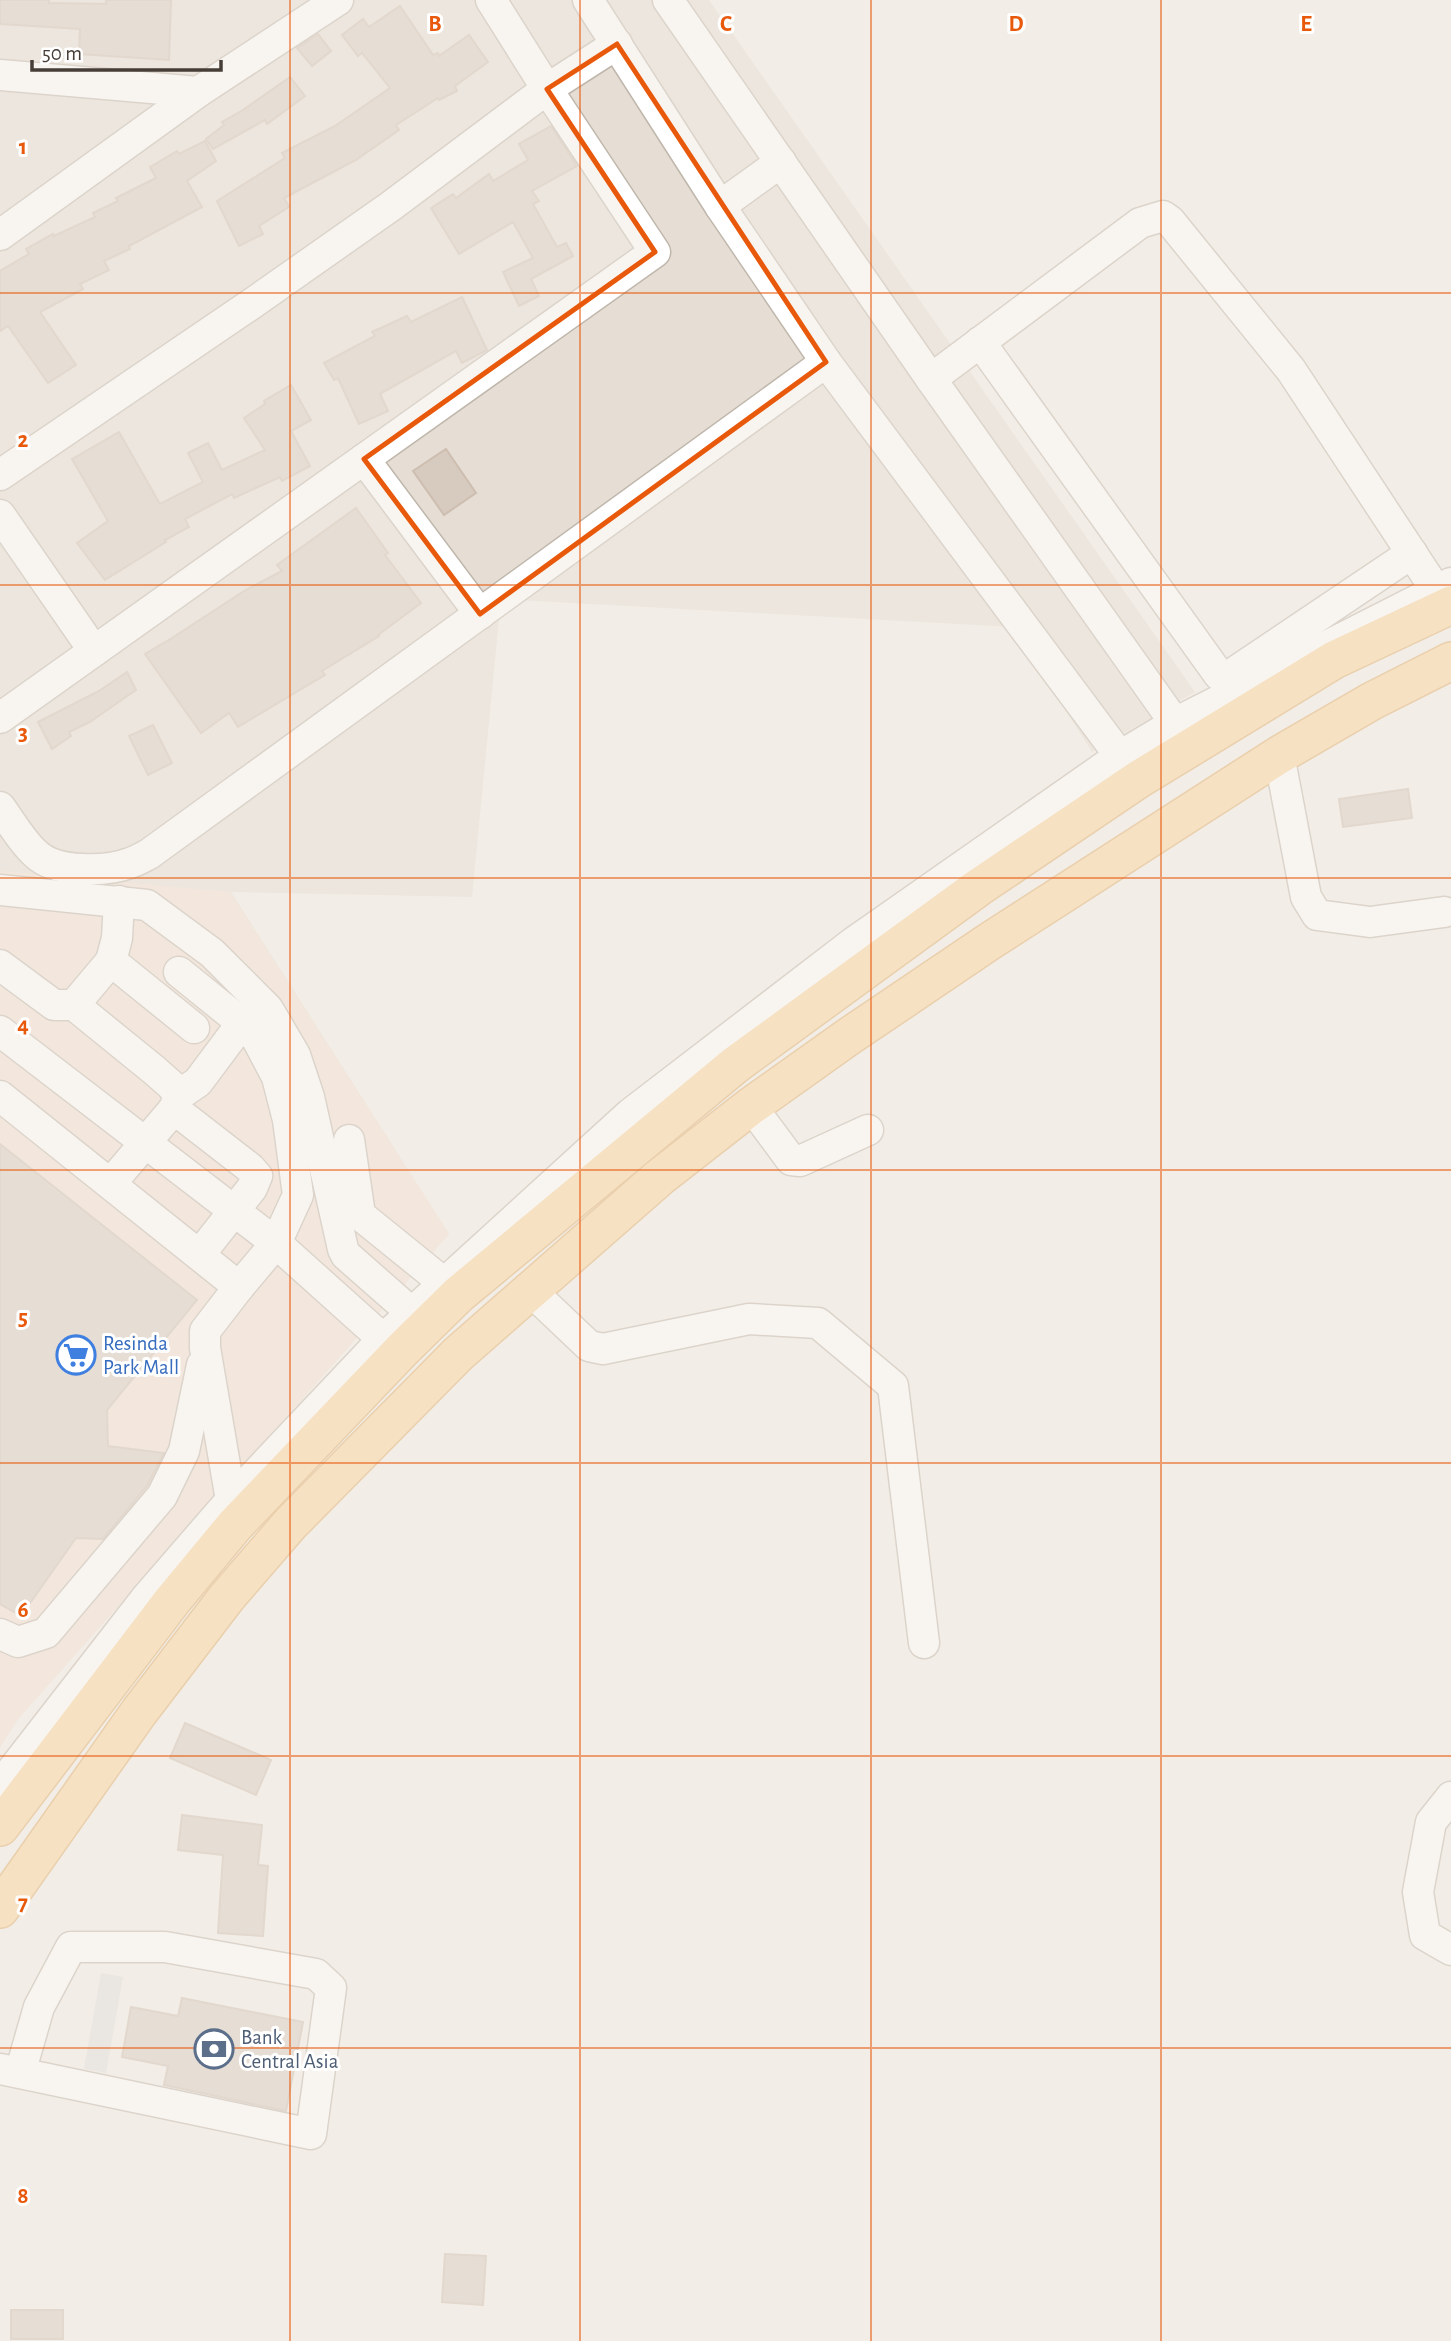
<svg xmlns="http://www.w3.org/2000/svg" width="1451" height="2341" font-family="'Alegreya Sans',sans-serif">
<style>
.residential{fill:#e6ded5}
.commercial{fill:#f4e1d2}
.parking{fill:#e1dedb}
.building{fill:#d7cabf;stroke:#cebeb0;stroke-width:2}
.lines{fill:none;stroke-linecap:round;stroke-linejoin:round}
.minor-casing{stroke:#c0b7ac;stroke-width:33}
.major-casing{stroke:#dfac68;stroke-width:40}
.minor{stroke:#fff;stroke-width:30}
.major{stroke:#fad298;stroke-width:37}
.marked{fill:none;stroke:#e8590c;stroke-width:5;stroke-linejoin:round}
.grid{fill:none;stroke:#e8590c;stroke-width:2;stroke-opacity:0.55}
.labels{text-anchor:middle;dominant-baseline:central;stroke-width:6;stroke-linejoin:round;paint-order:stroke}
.shop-label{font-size:21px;fill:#366cbe;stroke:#fff;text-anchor:start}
.service-label{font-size:21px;fill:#4e5e75;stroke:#fff;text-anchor:start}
.grid-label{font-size:23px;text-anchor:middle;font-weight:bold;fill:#e8590c;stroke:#fff;stroke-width:6;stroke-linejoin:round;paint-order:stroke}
</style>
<rect width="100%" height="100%" fill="#f2ede6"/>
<path class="residential" d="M 0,0 L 709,0 L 1195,692 L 1092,752 L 1013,627 L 501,599 L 472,897 L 231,892 L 449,1234 L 18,1719 L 0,1747 Z"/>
<path class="commercial" d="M 0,871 L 230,892 L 449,1234 L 18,1719 L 0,1747 Z"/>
<path class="parking" d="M 101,1973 L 123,1977 L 106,2073 L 84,2069 Z"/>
<g class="building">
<path d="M 0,0 L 49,0 L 49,3 L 106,4 L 106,0 L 171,0 L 169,60 L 79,54 L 80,29 L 0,24 Z"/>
<path d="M 400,6 L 433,55 L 438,53 L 439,56 L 469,35 L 488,62 L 455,86 L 457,91 L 439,100 L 438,98 L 396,125 L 399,130 L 356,160 L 284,198 L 289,207 L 259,226 L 263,234 L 239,246 L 217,201 L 285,158 L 282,153 L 335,126 L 390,88 L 362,53 L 358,56 L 342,35 L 363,19 L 369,27 Z"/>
<path d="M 318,34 L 331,51 L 312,66 L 297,48 Z"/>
<path d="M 290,77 L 305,96 L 267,124 L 265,120 L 213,149 L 206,139 L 224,125 L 222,122 L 243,110 Z"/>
<path d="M 551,126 L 577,166 L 532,191 L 539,201 L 533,204 L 557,247 L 566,243 L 573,256 L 531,279 L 539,296 L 519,306 L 503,272 L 533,258 L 513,222 L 459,254 L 431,208 L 453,194 L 456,198 L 489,174 L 493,181 L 528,160 L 519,144 Z"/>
<path d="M 205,141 L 216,161 L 187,181 L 202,207 L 129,246 L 130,249 L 104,261 L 109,270 L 80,284 L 83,289 L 40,312 L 76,365 L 48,383 L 8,326 L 0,331 L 0,271 L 29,254 L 26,249 L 53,234 L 54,236 L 95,217 L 93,213 L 118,201 L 116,198 L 156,178 L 150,167 L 177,151 L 179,154 Z"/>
<path d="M 462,297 L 487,350 L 462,363 L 456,351 L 380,394 L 388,411 L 359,424 L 338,378 L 334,380 L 324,363 L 375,336 L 372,332 L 407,316 L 411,322 Z"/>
<path d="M 291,385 L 311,420 L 291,431 L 310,466 L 282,481 L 280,477 L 234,498 L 232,494 L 185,519 L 189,527 L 165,540 L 166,542 L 105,580 L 77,543 L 108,521 L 72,459 L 119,432 L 160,504 L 203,482 L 188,453 L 208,443 L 222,470 L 265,450 L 244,418 L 265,404 L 264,401 Z"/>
<path d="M 446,449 L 476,493 L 444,515 L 413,471 Z"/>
<path d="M 356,508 L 388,553 L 385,555 L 421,603 L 378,635 L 379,636 L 322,671 L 325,675 L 283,700 L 238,727 L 229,713 L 201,733 L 145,654 L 172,638 L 244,591 L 282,571 L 277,565 Z"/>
<path d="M 127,672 L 136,690 L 90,722 L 69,732 L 71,736 L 52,749 L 38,722 L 99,691 Z"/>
<path d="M 153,725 L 172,763 L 148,775 L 129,736 Z"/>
<path d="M 1408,789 L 1412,818 L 1343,827 L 1339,799 Z"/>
<path d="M 0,1144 L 197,1300 L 107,1410 L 108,1446 L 164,1453 L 147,1486 L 103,1539 L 76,1538 L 21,1616 L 0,1604 Z"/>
<path d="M 185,1723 L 271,1760 L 256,1795 L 170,1758 Z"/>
<path d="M 182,1815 L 262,1825 L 258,1865 L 268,1866 L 263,1936 L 218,1933 L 223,1855 L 178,1850 Z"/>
<path d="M 182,1998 L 303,2022 L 286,2111 L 164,2085 L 168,2066 L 122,2057 L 131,2007 L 178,2016 Z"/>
<path d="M 445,2254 L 486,2256 L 483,2305 L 442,2302 Z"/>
<rect x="11" y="2310" width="52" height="29"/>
</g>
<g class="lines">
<g class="minor-casing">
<g id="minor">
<path d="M 588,0 L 720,206 L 826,362 L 1120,756"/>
<path d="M 668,0 L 931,379 L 1175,723"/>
<path d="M 0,75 L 198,92"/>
<path d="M 720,206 L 781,162"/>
<path d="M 0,235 L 198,92 L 338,0"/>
<path d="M 980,342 L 1219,675 L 1229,676 L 1412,553"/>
<path d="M 931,379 L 1140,223 L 1163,216 L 1170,221 L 1291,370 L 1436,590"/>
<path d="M 364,459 L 480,614"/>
<path d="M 0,475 L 250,305 L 391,206 L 547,89 L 617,44"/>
<path d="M 0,515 L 94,651"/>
<path d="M 0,718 L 655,252 L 547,89 L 491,0"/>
<path d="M 1279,755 L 1306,897 L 1317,915 L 1370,922 L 1444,912"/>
<path d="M 0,807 C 11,822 22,842 36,854 C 56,873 106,872 130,863 C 137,861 143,857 149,854 L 826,362"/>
<path d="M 0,890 L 147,905 L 212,953 L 268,1009 L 295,1055 L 309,1097 L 343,1249 L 346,1255 L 412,1313"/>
<path d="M 111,961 L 117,938 L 119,901"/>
<path d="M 0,965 L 54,1005 L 74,1005 L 154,1070 L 171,1085 L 179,1095 L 174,1109 L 250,1168 L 257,1176 L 252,1188 L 200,1254"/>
<path d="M 179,972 L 242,1023 L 257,1039 L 277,1077 L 288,1120 L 298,1195 L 276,1243 L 239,1287"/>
<path d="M 74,1005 L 111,961 L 194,1028"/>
<path d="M 0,1031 L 276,1243 L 383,1339"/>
<path d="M 179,1095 L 198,1082 L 242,1023"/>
<path d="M 0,1096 L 239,1287 L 205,1331 L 205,1348 L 231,1500"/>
<path d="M 751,1106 L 791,1160 L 800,1161 L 868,1130"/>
<path d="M 349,1140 L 360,1215 L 444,1283"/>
<path d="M 111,1183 L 174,1109"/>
<path d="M 530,1290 L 589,1346 L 603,1349 L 749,1319 L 818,1323 L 893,1386 L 924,1643"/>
<path d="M 0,1634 L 18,1642 L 46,1633 L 162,1496 L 184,1451 L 202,1365"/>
<path d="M 0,1786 L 147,1597 L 231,1500 L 383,1339 L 630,1114 L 854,942 L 1120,756 L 1175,723 L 1451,583"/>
<path d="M 1451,1797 L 1431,1822 L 1418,1892 L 1425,1935 L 1451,1950"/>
<path d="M 0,2069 L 311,2134 L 331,1988 L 316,1974 L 165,1947 L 71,1947 L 39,2007 L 20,2073"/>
</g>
</g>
<g class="major-casing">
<g id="major">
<path d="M 0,1827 L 172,1601 L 235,1525 L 403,1349 L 459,1294 L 735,1065 L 979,887 L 1139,779 L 1334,660 L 1451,605"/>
<path d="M 0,1909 L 139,1712 L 227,1597 L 291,1523 L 458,1354 L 660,1177 L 751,1106 L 848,1037 L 990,941 L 1279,755 L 1372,701 L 1451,661"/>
</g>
</g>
<use href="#minor" class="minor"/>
<use href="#major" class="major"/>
</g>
<path d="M0 0H1451V2341H0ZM 617,44 L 826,362 L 480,614 L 364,459 L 655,252 L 547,89 Z" fill="#f2ede6" fill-opacity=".55" fill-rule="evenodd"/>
<path class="marked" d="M 617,44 L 826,362 L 480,614 L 364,459 L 655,252 L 547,89 Z"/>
<path class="grid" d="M 290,0 L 290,2341M 580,0 L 580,2341M 871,0 L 871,2341M 1161,0 L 1161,2341M 0,293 L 1451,293M 0,585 L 1451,585M 0,878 L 1451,878M 0,1170 L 1451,1170M 0,1463 L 1451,1463M 0,1756 L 1451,1756M 0,2048 L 1451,2048"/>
<defs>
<g id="supermarket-ring" transform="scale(2.0125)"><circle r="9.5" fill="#fff" stroke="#3f7fe0" stroke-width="1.5"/><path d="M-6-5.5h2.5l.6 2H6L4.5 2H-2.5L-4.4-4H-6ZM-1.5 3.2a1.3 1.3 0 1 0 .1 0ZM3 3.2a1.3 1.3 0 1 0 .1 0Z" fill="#3f7fe0"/></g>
<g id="bank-ring" transform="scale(2.0125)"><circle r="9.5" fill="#fff" stroke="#5c6f8a" stroke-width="1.5"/><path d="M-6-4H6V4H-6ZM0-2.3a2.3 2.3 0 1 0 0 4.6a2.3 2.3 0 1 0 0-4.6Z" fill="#5c6f8a"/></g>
</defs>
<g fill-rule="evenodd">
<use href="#supermarket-ring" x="76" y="1355"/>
<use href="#bank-ring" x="214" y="2049"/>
</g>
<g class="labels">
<g class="shop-label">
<text x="103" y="1343">Resinda<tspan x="103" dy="24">Park Mall</tspan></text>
</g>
<g class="service-label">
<text x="241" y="2037">Bank<tspan x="241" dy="24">Central Asia</tspan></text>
</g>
</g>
<g class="grid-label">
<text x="435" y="31">B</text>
<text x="726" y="31">C</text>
<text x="1016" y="31">D</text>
<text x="1306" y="31">E</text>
<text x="23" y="154">1</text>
<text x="23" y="447">2</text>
<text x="23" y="740">3</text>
<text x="23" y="1032">4</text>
<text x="23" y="1325">5</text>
<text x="23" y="1617">6</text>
<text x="23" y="1910">7</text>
<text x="23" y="2203">8</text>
</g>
<path d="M32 60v10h189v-10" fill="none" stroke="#453d36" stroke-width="3.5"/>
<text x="42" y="60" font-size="21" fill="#453d36" stroke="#ffffff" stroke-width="5" paint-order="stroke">50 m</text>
</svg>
